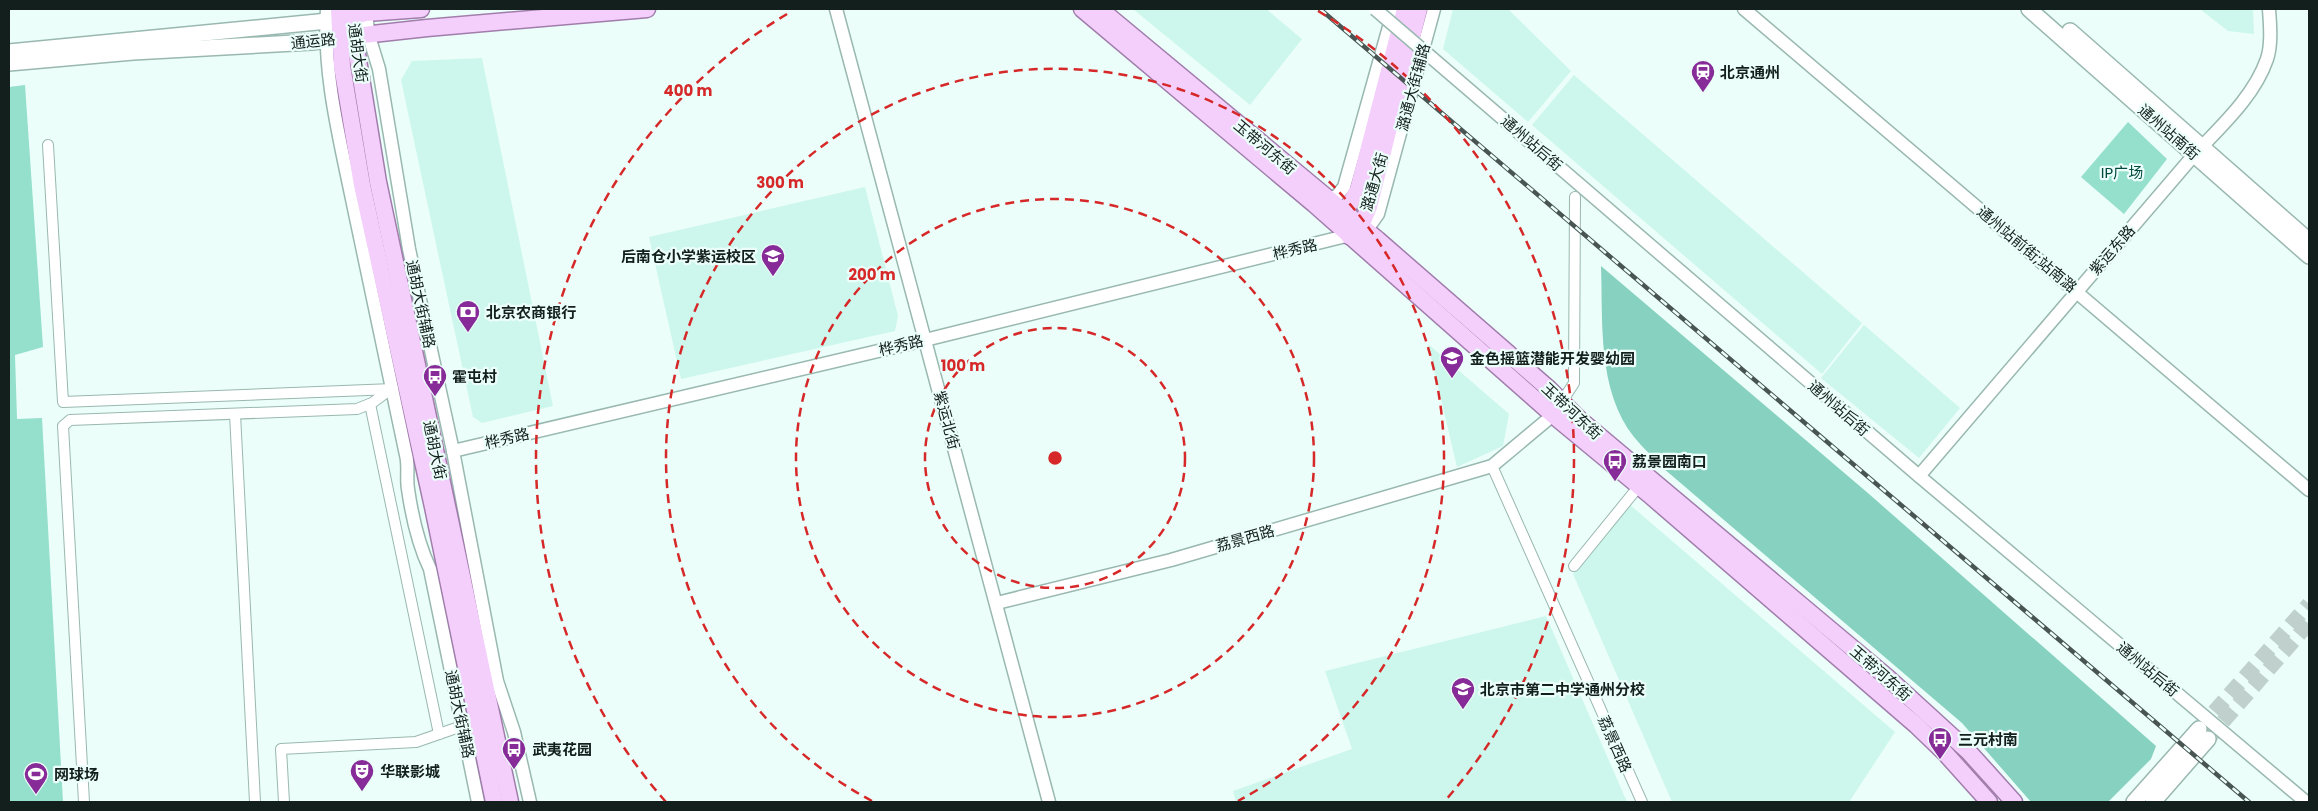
<svg xmlns="http://www.w3.org/2000/svg" width="2318" height="811" font-family="Poppins,'Noto Sans SC',sans-serif">
<style>
.built{fill:#cdf7ec}
.green{fill:#95dfcd}
.forest{fill:#86d1bf}
.lines{fill:none;stroke-linecap:round;stroke-linejoin:round}
.secondary-tunnel{stroke:#c0d1cd;stroke-width:15;stroke-dasharray:15 8;stroke-linecap:butt}
.minor-casing{stroke:#99b8b0;stroke-width:12}
.tertiary-casing{stroke:#99b8b0;stroke-width:15}
.secondary-casing{stroke:#99b8b0;stroke-width:18}
.primary-casing{stroke:#a17dac;stroke-width:19}
.minor{stroke:#fff;stroke-width:10}
.tertiary{stroke:#fff;stroke-width:12}
.secondary{stroke:#fff;stroke-width:15}
.primary{stroke:#f4cffc;stroke-width:16}
.rail-casing{stroke:#485552;stroke-width:4.5}
.rail{stroke:#ebfef9;stroke-width:2.5;stroke-dasharray:8;stroke-linecap:butt}
.tertiary-bridge-casing{stroke:#99b8b0;stroke-width:15;stroke-linecap:butt}
.tertiary-bridge{stroke:#fff;stroke-width:12}
.ring{fill:none;stroke:#d62828;stroke-width:2.5;stroke-dasharray:9 6}
.labels{text-anchor:middle;dominant-baseline:central;stroke-width:4.5;stroke-linejoin:round;paint-order:stroke}
.street-label{font-size:15px;fill:#131f1c;stroke:#ebfef9}
.poi-label{font-size:15px;font-weight:bold;fill:#131f1c;stroke:#ebfef9;text-anchor:start}
.park-label{font-size:15px;fill:#01483d;stroke:#ebfef9}
.centre{fill:#d62828;stroke:#ebfef9;stroke-width:2.5}
.ring-label{font-size:15px;text-anchor:middle;font-weight:bold;fill:#d62828;stroke:#ebfef9;stroke-width:4.5;stroke-linejoin:round;paint-order:stroke}
</style>
<rect width="100%" height="100%" fill="#ebfef9"/>
<g class="built">
<path d="M 1133,9 L 1266,9 L 1302,39 L 1250,105 Z"/>
<path d="M 1453,9 L 1508,9 L 1571,71 L 1528,122 L 1443,49 Z"/>
<path d="M 2200,9 L 2253,9 L 2254,34 L 2228,31 Z"/>
<path d="M 482,58 L 553,406 L 482,423 L 473,417 L 401,80 L 412,61 Z"/>
<path d="M 1574,75 L 1862,323 L 1822,374 L 1532,125 Z"/>
<path d="M 865,187 L 898,316 L 895,331 L 681,379 L 649,237 Z"/>
<path d="M 1864,325 L 1960,408 L 1919,458 L 1821,378 Z"/>
<path d="M 1428,344 L 1509,414 L 1503,446 L 1457,467 Z"/>
<path d="M 1629,504 L 1895,732 L 1849,802 L 1672,802 L 1573,574 Z"/>
<path d="M 1546,616 L 1627,802 L 1236,802 L 1233,791 L 1352,749 L 1325,671 Z"/>
</g>
<g class="green">
<path d="M 25,85 L 43,347 L 15,355 L 17,419 L 42,418 L 63,802 L 9,802 L 9,87 Z"/>
<path d="M 2128,122 L 2167,159 L 2124,214 L 2081,177 Z"/>
</g>
<path class="forest" d="M 1601,266 L 1869,494 L 2156,746 L 2151,759 L 2108,802 L 2031,802 L 1962,723 L 1663,468 C 1653,457 1643,448 1634,437 C 1597,390 1603,322 1601,266 Z"/>
<g class="lines">
<g class="secondary-tunnel">
<path d="M 2199,729 L 2309,604"/>
<path d="M 2208,739 L 2309,623"/>
</g>
<g class="minor-casing">
<g id="minor">
<path d="M 48,145 L 63,402 L 393,389"/>
<path d="M 370,404 L 439,734"/>
<path d="M 1559,406 L 1574,383 L 1575,197"/>
<path d="M 235,414 L 255,802"/>
<path d="M 1492,466 L 1642,802"/>
<path d="M 1574,566 L 1639,486"/>
<path d="M 84,802 L 63,426 L 70,420 L 357,409 L 372,403 L 391,389"/>
<path d="M 284,802 L 281,749 L 416,742 L 462,726 L 467,721"/>
</g>
</g>
<g class="tertiary-casing">
<g id="tertiary">
<path d="M 327,9 C 323,73 339,136 352,199 C 370,285 388,370 406,455 C 409,466 406,478 408,489 C 412,517 418,544 430,569 L 478,802"/>
<path d="M 366,9 L 368,33 L 379,69 L 409,249 L 453,451 L 497,681 L 514,732 L 530,802"/>
<path d="M 836,9 L 1049,802"/>
<path d="M 1744,9 L 2309,490"/>
<path d="M 1432,58 L 1919,476 L 2306,802"/>
<path d="M 1324,197 L 1336,197 L 1344,187 L 1394,9"/>
<path d="M 453,451 L 925,340 L 1366,231 L 1378,214 L 1434,9"/>
<path d="M 1919,476 L 2194,155 C 2220,127 2254,97 2267,59 C 2272,44 2270,24 2269,9"/>
<path d="M 997,603 L 1171,560 L 1492,466 L 1553,415"/>
</g>
</g>
<g class="secondary-casing">
<g id="secondary">
<path d="M 2029,9 L 2309,256"/>
<path d="M 2070,31 L 2309,241"/>
<path d="M 9,52 L 338,20"/>
<path d="M 9,63 L 133,52 L 312,42 L 340,38"/>
<path d="M 2134,802 L 2199,729"/>
<path d="M 2153,802 L 2208,739"/>
</g>
</g>
<g class="primary-casing">
<g id="primary">
<path d="M 339,9 L 342,66 L 362,185 L 433,507 L 494,802"/>
<path d="M 352,9 L 354,35 L 378,182 L 510,802"/>
<path d="M 1082,9 L 1314,204 L 1553,415 L 1651,496 L 1916,725 L 1945,753 L 1989,802"/>
<path d="M 1100,9 L 1378,240 L 1549,389 L 1579,419 L 1888,678 L 1968,751 L 2014,802"/>
<path d="M 1405,9 L 1358,190 L 1345,212 L 1349,236 L 1361,226 L 1369,207 L 1419,9"/>
<path d="M 342,19 L 366,13 L 421,9"/>
<path d="M 345,37 L 427,28 L 647,9"/>
</g>
</g>
<use href="#minor" class="minor"/>
<use href="#tertiary" class="tertiary"/>
<use href="#secondary" class="secondary"/>
<use href="#primary" class="primary"/>
<g class="rail-casing">
<path id="rail" d="M 1320,9 L 2249,802"/>
</g>
<use href="#rail" class="rail"/>
<g class="tertiary-bridge-casing">
<path id="tertiary-bridge" d="M 1375,9 L 1432,58"/>
</g>
<use href="#tertiary-bridge" class="tertiary-bridge"/>
</g>
<g class="ring">
<circle cx="1055" cy="458" r="130"/>
<circle cx="1055" cy="458" r="259"/>
<path d="M872 801A389 389 0 1 1 1238 801"/>
<path d="M666 802A519 519 0 0 1 792 11M1318 11A519 519 0 0 1 1444 802"/>
</g>
<defs>
<g id="station-pin" transform="scale(1.25)"><path d="M0 17L-7.5 6A9.5 9.5 0 1 1 7.5 6Z" fill="#862b97" stroke="#ebfef9"/><path d="M-3-6H3Q5-6 5-4V2Q5 4 3 4L4.5 6H3L1.5 4h-3L-3 6H-4.5L-3 4Q-5 4-5 2V-4Q-5-6-3-6ZM-3.5-4v3h7v-3ZM-3.5 1v1.5H-2V1ZM2 1v1.5H3.5V1Z" fill="#fff"/></g>
<g id="school-pin" transform="scale(1.25)"><path d="M0 17L-7.5 6A9.5 9.5 0 1 1 7.5 6Z" fill="#862b97" stroke="#ebfef9"/><path d="M0-5L7-2L0 1L-7-2ZM-4 1L0 2.5L4 1V4Q0 6-4 4Z" fill="#fff"/></g>
<g id="bank-pin" transform="scale(1.25)"><path d="M0 17L-7.5 6A9.5 9.5 0 1 1 7.5 6Z" fill="#862b97" stroke="#ebfef9"/><path d="M-6-4H6V4H-6ZM0-2.3a2.3 2.3 0 1 0 0 4.6a2.3 2.3 0 1 0 0-4.6Z" fill="#fff"/></g>
<g id="bus-pin" transform="scale(1.25)"><path d="M0 17L-7.5 6A9.5 9.5 0 1 1 7.5 6Z" fill="#862b97" stroke="#ebfef9"/><path d="M-5-6H5V4H4V6H2V4H-2V6H-4V4H-5ZM-3.5-4V0h7V-4ZM-3.5 1.2v1.5H-2V1.2ZM2 1.2v1.5H3.5V1.2Z" fill="#fff"/></g>
<g id="theatre-pin" transform="scale(1.25)"><path d="M0 17L-7.5 6A9.5 9.5 0 1 1 7.5 6Z" fill="#862b97" stroke="#ebfef9"/><path d="M-5-5.5Q0-4 5-5.5V0Q5 5 0 6Q-5 5-5 0ZM-3.3-2.5H-1v1.5H-3.3ZM1-2.5H3.3v1.5H1ZM-2.8 1Q0 5.5 2.8 1Z" fill="#fff"/></g>
<g id="stadium-pin" transform="scale(1.25)"><path d="M0 17L-7.5 6A9.5 9.5 0 1 1 7.5 6Z" fill="#862b97" stroke="#ebfef9"/><path d="M0-5a6.5 5 0 1 0 0 10a6.5 5 0 1 0 0-10ZM-3.5-1.8h7v3.6h-7Z" fill="#fff"/></g>
</defs>
<g fill-rule="evenodd">
<use href="#station-pin" x="1703" y="72"/>
<use href="#school-pin" x="773" y="256"/>
<use href="#bank-pin" x="468" y="312"/>
<use href="#school-pin" x="1452" y="358"/>
<use href="#bus-pin" x="435" y="376"/>
<use href="#bus-pin" x="1615" y="461"/>
<use href="#school-pin" x="1463" y="689"/>
<use href="#bus-pin" x="1940" y="739"/>
<use href="#bus-pin" x="514" y="749"/>
<use href="#theatre-pin" x="362" y="771"/>
<use href="#stadium-pin" x="36" y="774"/>
</g>
<g class="labels">
<g class="street-label">
<text transform="translate(313 41) rotate(-6)">通运路</text>
<text transform="translate(358 53) rotate(82)">通胡大街</text>
<text transform="translate(1413 87) rotate(-75)">潞通大街辅路</text>
<text transform="translate(2169 132) rotate(41)">通州站南街</text>
<text transform="translate(1532 143) rotate(41)">通州站后街</text>
<text transform="translate(1265 147) rotate(40)">玉带河东街</text>
<text transform="translate(1374 182) rotate(-74)">潞通大街</text>
<text transform="translate(1295 249) rotate(-13)">桦秀路</text>
<text transform="translate(2027 249) rotate(40)">通州站前街;站南潞</text>
<text transform="translate(2112 250) rotate(-49)">紫运东路</text>
<text transform="translate(421 304) rotate(78)">通胡大街辅路</text>
<text transform="translate(901 345) rotate(-13)">桦秀路</text>
<text transform="translate(1839 408) rotate(41)">通州站后街</text>
<text transform="translate(1572 411) rotate(43)">玉带河东街</text>
<text transform="translate(947 420) rotate(75)">紫运北街</text>
<text transform="translate(507 438) rotate(-13)">桦秀路</text>
<text transform="translate(435 450) rotate(78)">通胡大街</text>
<text transform="translate(1245 538) rotate(-16)">荔景西路</text>
<text transform="translate(2148 669) rotate(40)">通州站后街</text>
<text transform="translate(1881 673) rotate(41)">玉带河东街</text>
<text transform="translate(460 714) rotate(78)">通胡大街辅路</text>
<text transform="translate(1615 744) rotate(66)">荔景西路</text>
</g>
<g class="poi-label">
<text x="1720" y="72">北京通州</text>
<text x="756" y="256" text-anchor="end">后南仓小学紫运校区</text>
<text x="486" y="312">北京农商银行</text>
<text x="1470" y="358">金色摇篮潜能开发婴幼园</text>
<text x="452" y="376">霍屯村</text>
<text x="1632" y="461">荔景园南口</text>
<text x="1480" y="689">北京市第二中学通州分校</text>
<text x="1958" y="739">三元村南</text>
<text x="532" y="749">武夷花园</text>
<text x="380" y="771">华联影城</text>
<text x="54" y="774">网球场</text>
</g>
<g class="park-label">
<text x="2122" y="172">IP广场</text>
</g>
</g>
<circle cx="1055" cy="458" r="8" class="centre"/>
<g class="ring-label">
<text x="688" y="96">400 m</text>
<text x="780" y="188">300 m</text>
<text x="872" y="280">200 m</text>
<text x="963" y="371">100 m</text>
</g>
<rect width="2318" height="811" fill="none" stroke="#131f1c" stroke-width="20"/>
</svg>
